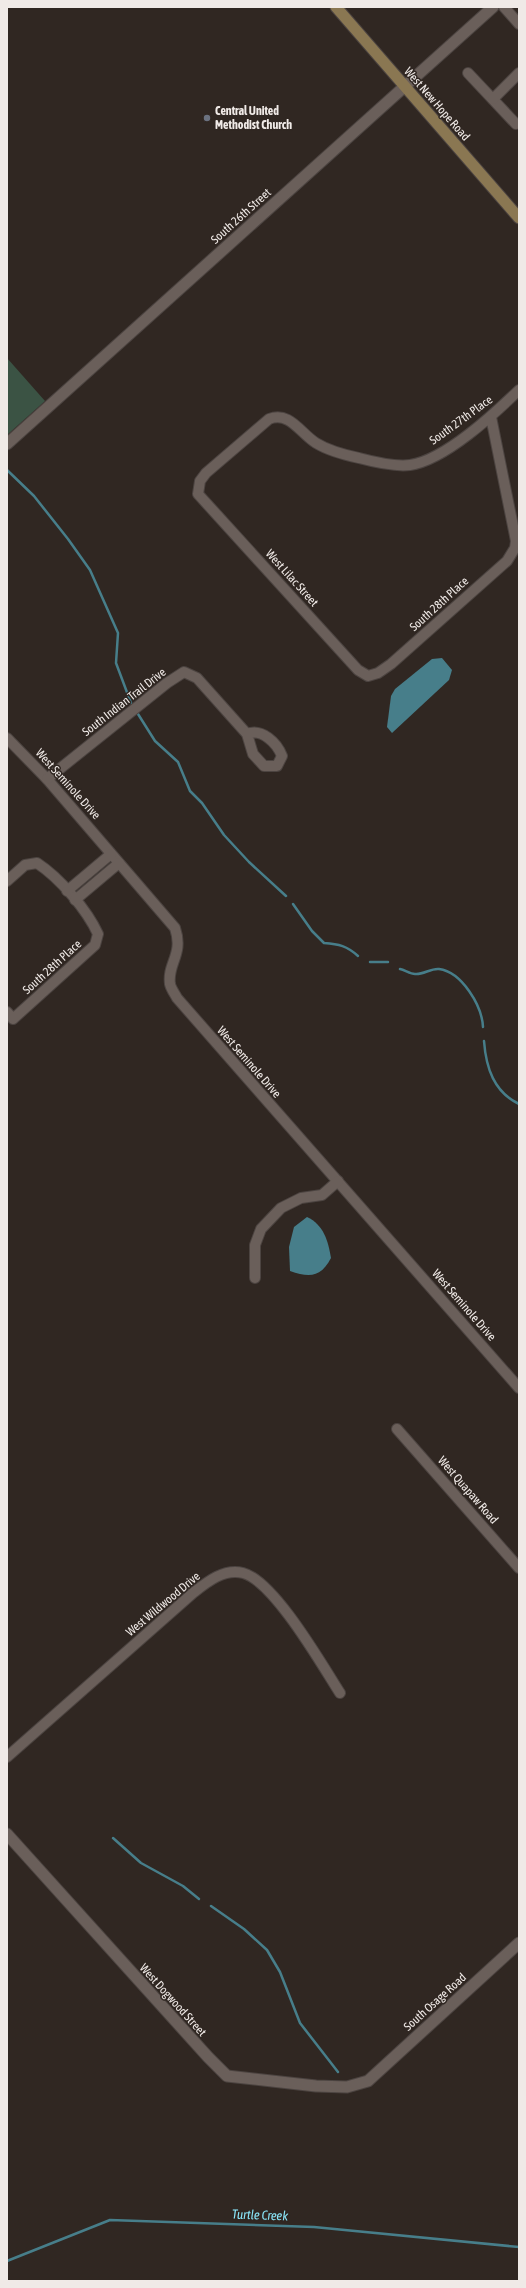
<svg xmlns="http://www.w3.org/2000/svg" width="526" height="2288" font-family="'Asap Condensed',sans-serif">
<style>
.green{fill:#3b5344}
.water{fill:#477e8a}
.lines{fill:none;stroke-linecap:round;stroke-linejoin:round}
.stream{stroke:#477e8a;stroke-width:2.5}
.minor-casing{stroke:#4c4441;stroke-width:12}
.tertiary-casing{stroke:#4c4441;stroke-width:13}
.secondary-casing{stroke:#4c4441;stroke-width:13}
.minor{stroke:#6a5f5a;stroke-width:10}
.tertiary{stroke:#6a5f5a;stroke-width:11}
.secondary{stroke:#8a7752;stroke-width:11}
.worship-dot{fill:#6b7280;stroke:#302722;stroke-width:1.5}
.labels{text-anchor:middle;dominant-baseline:central;stroke-width:3;stroke-linejoin:round;paint-order:stroke}
.street-label{font-size:12px;fill:#f0eae7;stroke:#302722}
.poi-label{font-size:12px;font-weight:bold;fill:#f0eae7;stroke:#302722;text-anchor:start}
.water-label{font-size:13px;font-style:italic;fill:#8ae6f9;stroke:#302722}
</style>
<rect width="100%" height="100%" fill="#302722"/>
<path class="green" d="M 7,358 L 45,401 L 7,435 Z"/>
<g class="water">
<path d="M 442,658 L 452,670 L 449,680 L 392,733 L 387,727 L 391,696 L 395,689 L 432,659 Z"/>
<path d="M 307,1217 C 324,1225 328,1241 331,1258 C 321,1277 310,1278 290,1271 L 289,1247 L 294,1227 Z"/>
</g>
<g class="lines">
<g class="stream">
<path d="M 7,470 L 34,496 L 68,539 L 90,570 L 118,633 L 116,663 L 131,703"/>
<path d="M 138,714 L 155,741 L 178,762 L 190,791 L 202,803 L 224,835 L 249,862 L 286,896"/>
<path d="M 293,904 L 312,931 L 324,943 C 339,944 347,946 358,956"/>
<path d="M 370,962 L 388,962"/>
<path d="M 400,969 C 405,970 410,974 415,974 C 423,975 431,968 439,969 C 462,972 482,1006 483,1027"/>
<path d="M 484,1041 C 486,1068 494,1092 519,1104"/>
<path d="M 113,1838 L 141,1863 L 183,1886 L 199,1899"/>
<path d="M 211,1906 L 244,1929 L 267,1950 L 280,1972 L 300,2023 L 338,2072"/>
<path d="M 7,2261 L 110,2220 L 314,2227 L 519,2247"/>
</g>
<g class="minor-casing">
<g id="minor">
<path d="M 504,7 L 519,24"/>
<path d="M 468,73 L 516,124"/>
<path d="M 493,99 L 519,73"/>
<path d="M 491,417 L 516,541 L 515,548 L 507,561 L 391,664 L 378,673 L 368,676 L 358,670 L 198,494 L 200,481 L 206,473 L 269,419 C 290,411 300,433 316,443 C 329,451 345,455 359,458 C 374,462 394,467 410,465 C 445,460 494,414 519,390"/>
<path d="M 7,738 L 47,779 L 175,928 C 184,955 167,963 170,984 C 171,989 175,994 177,998 L 519,1388"/>
<path d="M 47,779 L 167,683 L 184,672 L 197,678 L 247,734 L 253,754 L 264,766 L 277,766 L 282,756 C 277,743 262,728 247,734"/>
<path d="M 7,881 L 25,865 L 37,863 C 60,878 87,910 98,934 L 95,945 L 13,1019 L 7,1012"/>
<path d="M 67,891 L 111,854"/>
<path d="M 75,900 L 119,863"/>
<path d="M 255,1278 L 255,1245 L 261,1229 L 281,1208 L 301,1198 L 322,1195 L 338,1181"/>
<path d="M 397,1429 L 519,1568"/>
<path d="M 7,1757 L 193,1593 C 207,1582 224,1568 243,1573 C 274,1581 322,1665 340,1693"/>
</g>
</g>
<g class="tertiary-casing">
<g id="tertiary">
<path d="M 7,444 L 493,7"/>
<path d="M 7,1834 L 208,2057 L 227,2076 L 316,2086 L 347,2087 L 368,2081 L 519,1943"/>
</g>
</g>
<g class="secondary-casing">
<path id="secondary" d="M 336,7 L 519,218"/>
</g>
<use href="#minor" class="minor"/>
<use href="#tertiary" class="tertiary"/>
<use href="#secondary" class="secondary"/>
</g>
<circle class="worship-dot" cx="207" cy="118" r="4"/>
<g class="labels">
<g class="street-label">
<text transform="translate(437 104) rotate(49)">West New Hope Road</text>
<text transform="translate(241 216) rotate(-42)">South 26th Street</text>
<text transform="translate(461 420) rotate(-36)">South 27th Place</text>
<text transform="translate(292 578) rotate(48)">West Lilac Street</text>
<text transform="translate(439 604) rotate(-42)">South 28th Place</text>
<text transform="translate(124 702) rotate(-38)">South Indian Trail Drive</text>
<text transform="translate(68 784) rotate(48)">West Seminole Drive</text>
<text transform="translate(52 967) rotate(-42)">South 28th Place</text>
<text transform="translate(249 1062) rotate(49)">West Seminole Drive</text>
<text transform="translate(464 1305) rotate(49)">West Seminole Drive</text>
<text transform="translate(468 1490) rotate(49)">West Quapaw Road</text>
<text transform="translate(163 1604) rotate(-40)">West Wildwood Drive</text>
<text transform="translate(173 2000) rotate(48)">West Dogwood Street</text>
<text transform="translate(435 2002) rotate(-42)">South Osage Road</text>
</g>
<g class="poi-label">
<text x="215" y="111">Central United<tspan x="215" dy="14">Methodist Church</tspan></text>
</g>
<g class="water-label">
<text transform="translate(260 2215) rotate(2)">Turtle Creek</text>
</g>
</g>
<rect width="526" height="2288" fill="none" stroke="#f0eae7" stroke-width="16"/>
</svg>
